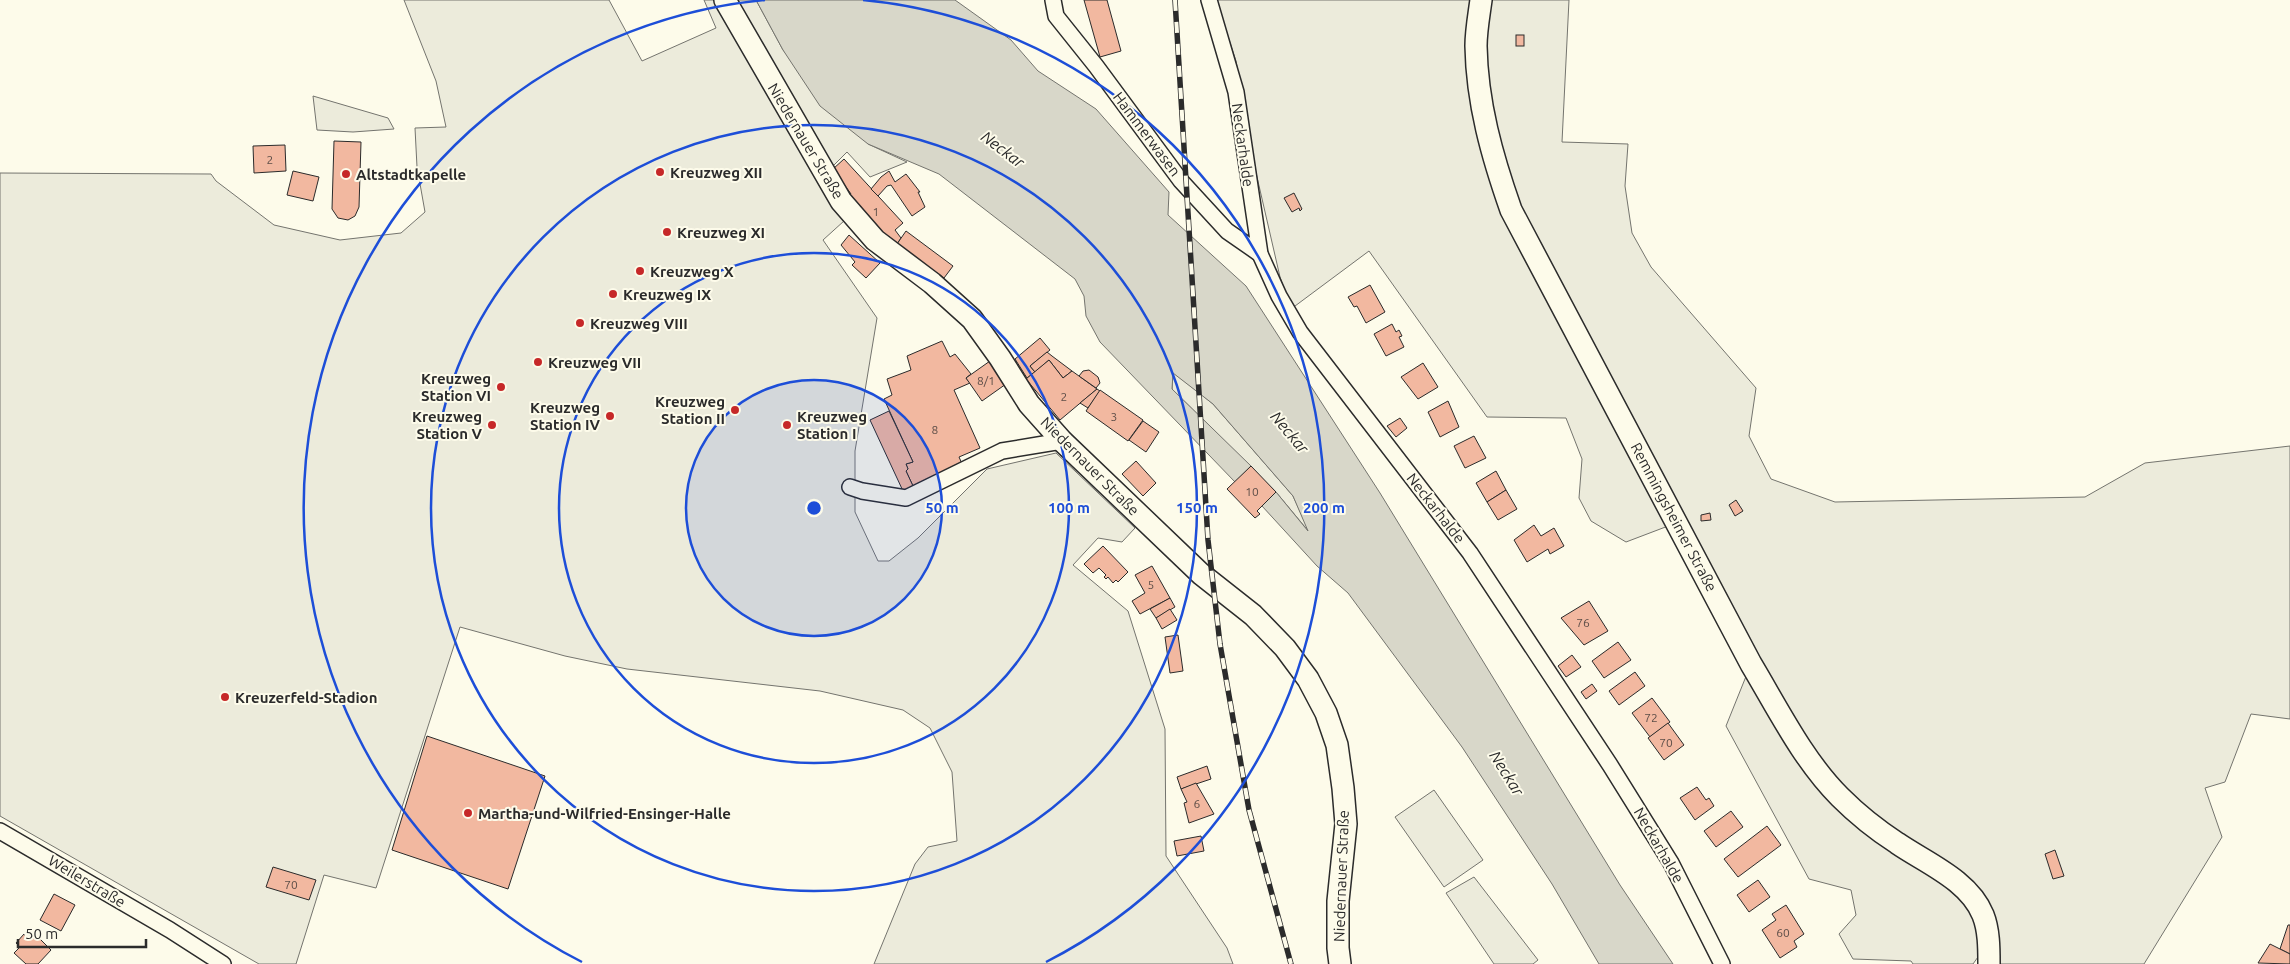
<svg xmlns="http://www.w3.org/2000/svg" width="2290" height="964" font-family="Ubuntu,sans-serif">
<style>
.green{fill:#ecebdb;stroke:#74746e}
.water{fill:#d8d7c9;stroke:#74746e}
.building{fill:#f2b8a0;stroke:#2b2b2b}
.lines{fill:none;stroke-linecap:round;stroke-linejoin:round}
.street-casing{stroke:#2b2b2b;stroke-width:18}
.secondary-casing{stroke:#2b2b2b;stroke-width:24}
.street{stroke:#fdfbea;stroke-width:15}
.secondary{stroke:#fdfbea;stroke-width:21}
.rail-casing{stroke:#2b2b2b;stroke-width:5.5}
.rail{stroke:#fdfbea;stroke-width:4;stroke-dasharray:11;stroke-linecap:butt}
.ring{fill:none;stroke:#1d4ed8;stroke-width:2.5}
.poi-dot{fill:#c62828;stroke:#fdfbea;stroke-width:2}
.labels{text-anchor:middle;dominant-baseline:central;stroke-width:4;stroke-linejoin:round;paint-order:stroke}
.number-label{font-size:12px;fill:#5d4e48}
.street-label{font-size:15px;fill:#2b2b2b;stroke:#fdfbea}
.poi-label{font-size:15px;font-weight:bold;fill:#2b2b2b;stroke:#fdfbea;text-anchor:start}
.water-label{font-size:16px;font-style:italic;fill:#2b2b2b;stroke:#fdfbea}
.centre{fill:#1d4ed8;stroke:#fdfbea;stroke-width:2.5}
.ring-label{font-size:15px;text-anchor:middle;font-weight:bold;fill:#1d4ed8;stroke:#fdfbea;stroke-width:4;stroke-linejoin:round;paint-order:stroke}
</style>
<rect width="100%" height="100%" fill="#fdfbea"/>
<g class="green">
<path d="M 404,0 L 609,0 L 642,61 L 716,28 L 704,0 L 756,0 L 783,50 L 868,144 L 907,162 L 870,177 L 847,152 L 829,170 L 855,211 L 823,240 L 877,318 L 855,451 L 855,512 L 878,561 L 889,561 L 918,538 L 987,469 L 1056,453 L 1135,528 L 1122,542 L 1098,538 L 1073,565 L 1128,611 L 1165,729 L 1166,856 L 1227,948 L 1233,964 L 874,964 L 915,864 L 928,847 L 957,841 L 952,772 L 930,728 L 903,710 L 820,691 L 627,669 L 565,656 L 460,627 L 376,888 L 324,875 L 296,964 L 259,964 L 0,816 L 0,173 L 211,174 L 216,181 L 274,225 L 340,240 L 401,233 L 425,212 L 417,167 L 415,128 L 446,127 L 436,81 Z"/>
<path d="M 1216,0 L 1569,0 L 1562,142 L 1628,144 L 1625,186 L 1632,233 L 1651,267 L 1756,388 L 1749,436 L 1771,479 L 1835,502 L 2085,497 L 2145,463 L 2290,446 L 2290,719 L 2251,714 L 2225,782 L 2205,788 L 2222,837 L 2144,964 L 1997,964 L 1997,930 L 1973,964 L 1913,964 L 1911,961 L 1853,959 L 1839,934 L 1856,915 L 1851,890 L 1809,879 L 1726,726 L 1751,664 L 1676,523 L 1626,542 L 1591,521 L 1579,498 L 1582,459 L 1566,418 L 1487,417 L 1369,251 L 1291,309 L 1280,277 L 1254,164 L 1236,61 Z"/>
<path d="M 313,96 L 388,118 L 394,129 L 353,132 L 317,130 Z"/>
<path d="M 1173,372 L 1213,404 L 1293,496 L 1310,533 L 1276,492 L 1172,389 Z"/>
<path d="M 1434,790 L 1483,860 L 1444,887 L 1395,817 Z"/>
<path d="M 1474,877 L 1538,960 L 1533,964 L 1494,964 L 1446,893 Z"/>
</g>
<path class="water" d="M 756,0 L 955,0 L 1011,40 L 1038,71 L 1096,109 L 1169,192 L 1168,215 L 1246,286 L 1380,493 L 1620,885 L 1673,964 L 1599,964 L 1552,884 L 1462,747 L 1348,593 L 1317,566 L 1262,506 L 1276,492 L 1308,531 L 1293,496 L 1213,404 L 1173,373 L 1172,389 L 1251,466 L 1235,482 L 1100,342 L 1086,316 L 1084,296 L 1075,279 L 939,174 L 868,144 L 820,106 L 783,50 Z"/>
<g class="building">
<path d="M 1084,0 L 1107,0 L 1121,51 L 1100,57 Z"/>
<rect x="1516" y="35" width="8" height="11"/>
<path d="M 334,141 L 361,142 L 359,207 L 355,216 L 348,220 L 338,218 L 332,209 Z"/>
<path d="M 285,145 L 286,171 L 254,173 L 253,146 Z"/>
<path d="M 844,159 L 903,223 L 895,230 L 901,238 L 897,244 L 889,236 L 885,239 L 846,198 L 851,194 L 833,169 Z"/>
<path d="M 293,171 L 319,177 L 313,201 L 287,195 Z"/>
<path d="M 889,171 L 895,182 L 906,174 L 920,192 L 918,192 L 925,207 L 912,216 L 891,185 L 887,186 L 878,196 L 871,189 L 881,177 Z"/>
<path d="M 1294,193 L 1302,209 L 1300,211 L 1299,208 L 1292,212 L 1284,198 Z"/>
<path d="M 906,231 L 953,266 L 944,278 L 897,244 Z"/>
<path d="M 849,235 L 880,263 L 866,278 L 852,265 L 855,262 L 841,245 Z"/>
<path d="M 1370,285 L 1385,312 L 1366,323 L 1357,306 L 1354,307 L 1348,297 Z"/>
<path d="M 1392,324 L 1396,332 L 1399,330 L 1402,336 L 1399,337 L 1404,347 L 1386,356 L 1374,334 Z"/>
<path d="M 1040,338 L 1050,350 L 1030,366 L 1035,372 L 1027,378 L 1015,359 Z"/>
<path d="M 942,341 L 950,357 L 955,354 L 971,374 L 966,378 L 970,383 L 954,390 L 980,448 L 959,457 L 963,466 L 913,486 L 906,471 L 908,469 L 906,464 L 913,462 L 884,399 L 892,395 L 887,379 L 911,370 L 907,356 Z"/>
<path d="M 1047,352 L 1052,356 L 1072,371 L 1063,378 L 1049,360 L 1035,372 L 1030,366 Z"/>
<path d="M 1049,360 L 1063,378 L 1072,371 L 1097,389 L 1060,420 L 1026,379 Z"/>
<path d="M 990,361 L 1006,384 L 982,401 L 966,378 Z"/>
<path d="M 1423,363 L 1438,387 L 1418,399 L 1401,377 Z"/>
<path d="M 1089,370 L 1098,377 L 1100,383 L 1096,388 L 1079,376 L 1083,371 Z"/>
<path d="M 1097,389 L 1100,391 L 1088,408 L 1080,403 Z"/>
<path d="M 1100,390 L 1143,420 L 1128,441 L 1086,411 Z"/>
<path d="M 1448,401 L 1459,427 L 1440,437 L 1428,412 Z"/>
<path d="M 889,411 L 913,462 L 906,464 L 908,469 L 906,471 L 913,486 L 903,491 L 870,420 Z"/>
<path d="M 1400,418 L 1407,428 L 1396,437 L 1387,426 Z"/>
<path d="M 1143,421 L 1159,432 L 1146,452 L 1129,440 Z"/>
<path d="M 1474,436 L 1486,458 L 1465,468 L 1454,446 Z"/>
<path d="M 1136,461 L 1156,483 L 1143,496 L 1122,474 Z"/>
<path d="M 1251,466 L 1276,492 L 1257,511 L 1260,514 L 1255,518 L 1227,489 Z"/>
<path d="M 1496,471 L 1506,490 L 1487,502 L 1476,483 Z"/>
<path d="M 1506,490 L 1517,509 L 1498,520 L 1487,502 Z"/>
<path d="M 1736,500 L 1743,511 L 1735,516 L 1729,505 Z"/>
<path d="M 1710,513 L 1711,520 L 1701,521 L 1701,515 Z"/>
<path d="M 1534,525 L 1541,536 L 1554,528 L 1564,546 L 1550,554 L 1548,549 L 1527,562 L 1514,540 Z"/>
<path d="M 1103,546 L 1128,572 L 1118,582 L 1116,580 L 1113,583 L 1108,577 L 1106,579 L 1104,577 L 1106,575 L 1099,568 L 1093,573 L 1084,564 Z"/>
<path d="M 1152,566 L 1170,598 L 1140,614 L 1132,601 L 1145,593 L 1135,575 Z"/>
<path d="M 1170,598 L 1175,607 L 1156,618 L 1150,609 Z"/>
<path d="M 1589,601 L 1608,631 L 1584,645 L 1561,618 Z"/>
<path d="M 1170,609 L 1177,620 L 1162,629 L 1156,618 Z"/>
<path d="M 1178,635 L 1183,671 L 1170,673 L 1165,637 Z"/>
<path d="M 1618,642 L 1631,660 L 1604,678 L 1592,661 Z"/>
<path d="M 1572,655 L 1581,667 L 1566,677 L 1558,666 Z"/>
<path d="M 1635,672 L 1645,686 L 1619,705 L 1609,691 Z"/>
<path d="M 1592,684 L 1597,691 L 1586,699 L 1581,692 Z"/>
<path d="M 1652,698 L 1670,722 L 1650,737 L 1632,713 Z"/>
<path d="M 1668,723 L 1684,745 L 1664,760 L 1648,738 Z"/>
<path d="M 427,736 L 545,776 L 508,889 L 392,850 Z"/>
<path d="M 1207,766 L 1211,779 L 1181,789 L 1177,777 Z"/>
<path d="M 1196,783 L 1214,814 L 1189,823 L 1184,803 L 1187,802 L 1181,789 Z"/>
<path d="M 1697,787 L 1706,800 L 1709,798 L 1714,806 L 1695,820 L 1680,798 Z"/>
<path d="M 1731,811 L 1743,827 L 1716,847 L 1704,831 Z"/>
<path d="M 1767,826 L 1781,845 L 1738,877 L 1724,859 Z"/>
<path d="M 1201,836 L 1204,851 L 1177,856 L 1174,841 Z"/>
<path d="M 2055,850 L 2064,876 L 2053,879 L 2045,854 Z"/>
<path d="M 273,867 L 316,880 L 309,900 L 266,887 Z"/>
<path d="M 1758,880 L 1770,897 L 1749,912 L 1737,895 Z"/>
<path d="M 54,894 L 75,905 L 61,931 L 40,920 Z"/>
<path d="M 1786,905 L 1804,934 L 1794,941 L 1797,947 L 1780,958 L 1762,930 L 1776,920 L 1772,914 Z"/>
<path d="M 2288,925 L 2290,925 L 2290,954 L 2280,949 Z"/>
<path d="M 33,932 L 51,950 L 38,964 L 26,964 L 14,953 L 20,947 L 16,943 L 24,934 L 27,938 Z"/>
<path d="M 2270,944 L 2290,954 L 2290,964 L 2258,963 Z"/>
</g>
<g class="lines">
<g class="street-casing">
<g id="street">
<path d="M 1053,0 L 1056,16 L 1096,66 L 1181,181 L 1227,231 L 1260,254"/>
<path d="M 1209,0 L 1236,92 L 1260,254 L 1279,296 L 1300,332 L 1470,553 L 1610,765 L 1671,863 L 1722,964"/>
<path d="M 850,487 L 862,491 L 906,498 L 1002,451 L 1062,441"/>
<path d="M 0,831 L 170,930 L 223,964"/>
</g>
</g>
<g class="secondary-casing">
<g id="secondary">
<path d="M 725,0 L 841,201 L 875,240 L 932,283 L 972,319 L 1000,358 L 1029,404 L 1062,441 L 1201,574 L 1253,615 L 1285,648 L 1308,679 L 1326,713 L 1337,745 L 1343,788 L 1346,824 L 1338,901 L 1338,948 L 1340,964"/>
<path d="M 1481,0 C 1479,15 1476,31 1476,46 C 1477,103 1492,156 1511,210 L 1751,664 C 1778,709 1803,760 1840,797 C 1857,814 1877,830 1897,843 C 1926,863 1969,880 1983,915 C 1989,930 1989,948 1989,964"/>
</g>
</g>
<use href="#street" class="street"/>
<use href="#secondary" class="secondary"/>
<g class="rail-casing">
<path id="rail" d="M 1175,0 L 1208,540 L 1220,644 L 1249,810 L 1291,964"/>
</g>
<use href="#rail" class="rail"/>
</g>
<circle cx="814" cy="508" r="128" fill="#1d4ed8" fill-opacity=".12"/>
<g class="ring">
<circle cx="814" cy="508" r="128"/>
<circle cx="814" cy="508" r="255"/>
<circle cx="814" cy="508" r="383"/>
<path d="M582 962A510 510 0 0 1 765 0M863 0A510 510 0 0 1 1046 962"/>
</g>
<g class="poi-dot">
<circle cx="660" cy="172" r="5"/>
<circle cx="346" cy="174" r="5"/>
<circle cx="667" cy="232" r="5"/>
<circle cx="640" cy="271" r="5"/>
<circle cx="613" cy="294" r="5"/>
<circle cx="580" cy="323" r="5"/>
<circle cx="538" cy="362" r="5"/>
<circle cx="501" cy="387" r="5"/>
<circle cx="735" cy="410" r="5"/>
<circle cx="610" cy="416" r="5"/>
<circle cx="492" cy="425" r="5"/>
<circle cx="787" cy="425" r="5"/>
<circle cx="225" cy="697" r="5"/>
<circle cx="468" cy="813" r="5"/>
</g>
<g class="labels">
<g class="number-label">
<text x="270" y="159">2</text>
<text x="876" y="211">1</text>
<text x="986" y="380">8/1</text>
<text x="1064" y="396">2</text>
<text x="1114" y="416">3</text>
<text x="935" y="429">8</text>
<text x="1252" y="491">10</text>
<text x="1151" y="584">5</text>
<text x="1583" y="622">76</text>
<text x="1651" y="717">72</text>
<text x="1666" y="742">70</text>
<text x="1197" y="803">6</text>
<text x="291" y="884">70</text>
<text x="1783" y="932">60</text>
</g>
<g class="street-label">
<text transform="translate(1147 134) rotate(53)">Hammerwasen</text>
<text transform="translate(806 141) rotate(59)">Niedernauer Straße</text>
<text transform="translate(1243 145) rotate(82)">Neckarhalde</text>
<text transform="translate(1090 466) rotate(45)">Niedernauer Straße</text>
<text transform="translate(1436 508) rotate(52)">Neckarhalde</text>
<text transform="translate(1674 517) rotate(62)">Remmingsheimer Straße</text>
<text transform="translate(1659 845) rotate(60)">Neckarhalde</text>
<text transform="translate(1341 876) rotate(-88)">Niedernauer Straße</text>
<text transform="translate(87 881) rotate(31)">Weilerstraße</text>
</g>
<g class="poi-label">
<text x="670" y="172">Kreuzweg XII</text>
<text x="356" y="174">Altstadtkapelle</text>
<text x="677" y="232">Kreuzweg XI</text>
<text x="650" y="271">Kreuzweg X</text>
<text x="623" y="294">Kreuzweg IX</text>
<text x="590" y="323">Kreuzweg VIII</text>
<text x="548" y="362">Kreuzweg VII</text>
<text x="491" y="378" text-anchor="end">Kreuzweg<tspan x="491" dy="17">Station VI</tspan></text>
<text x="725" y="401" text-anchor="end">Kreuzweg<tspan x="725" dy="17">Station II</tspan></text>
<text x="600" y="407" text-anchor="end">Kreuzweg<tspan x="600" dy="17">Station IV</tspan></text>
<text x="482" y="416" text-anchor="end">Kreuzweg<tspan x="482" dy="17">Station V</tspan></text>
<text x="797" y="416">Kreuzweg<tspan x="797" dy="17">Station I</tspan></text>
<text x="235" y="697">Kreuzerfeld-Stadion</text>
<text x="478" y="813">Martha-und-Wilfried-Ensinger-Halle</text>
</g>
<g class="water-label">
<text transform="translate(1003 149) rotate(37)">Neckar</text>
<text transform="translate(1290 432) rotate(50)">Neckar</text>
<text transform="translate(1507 773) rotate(58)">Neckar</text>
</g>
</g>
<circle cx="814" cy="508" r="8" class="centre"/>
<g class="ring-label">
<text x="942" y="513">50 m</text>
<text x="1069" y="513">100 m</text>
<text x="1197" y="513">150 m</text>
<text x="1324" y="513">200 m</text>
</g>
<path d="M18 939v8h128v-8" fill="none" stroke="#2b2b2b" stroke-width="2.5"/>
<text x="25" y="939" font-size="15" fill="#2b2b2b" stroke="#fdfbea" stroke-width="4" paint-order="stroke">50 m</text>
</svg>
